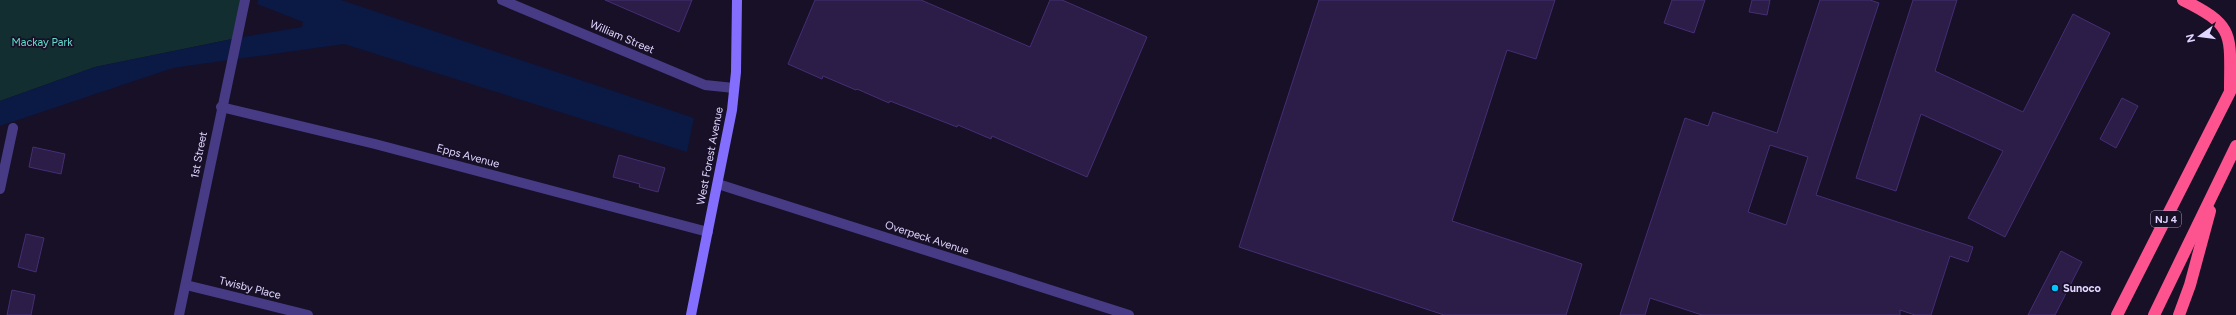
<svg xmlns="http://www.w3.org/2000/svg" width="2236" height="315" font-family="Figtree,sans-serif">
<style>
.green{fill:#132e31}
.water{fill:#0b1945}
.building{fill:#2b1c48;stroke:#452e74;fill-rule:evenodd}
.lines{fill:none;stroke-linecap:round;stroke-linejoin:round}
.street{stroke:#483b86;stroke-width:10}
.secondary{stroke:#846efe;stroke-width:10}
.highway{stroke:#fd538f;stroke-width:12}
.poi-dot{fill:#04c4fd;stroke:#171027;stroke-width:1.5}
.labels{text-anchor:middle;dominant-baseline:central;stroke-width:3.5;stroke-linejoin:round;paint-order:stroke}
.shield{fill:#171027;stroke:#a49bbe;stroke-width:1}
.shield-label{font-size:10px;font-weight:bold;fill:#e0d6ff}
.street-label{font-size:11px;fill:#e0d6ff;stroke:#171027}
.park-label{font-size:11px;fill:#62dfd0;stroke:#171027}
.poi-label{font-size:11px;font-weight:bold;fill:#e0d6ff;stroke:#171027;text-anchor:start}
</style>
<rect width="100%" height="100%" fill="#171027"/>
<path class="green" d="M 0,0 L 245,0 L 237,38 L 95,67 L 0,101 Z"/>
<path class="water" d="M 258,0 L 341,0 L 694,118 L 687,152 L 344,44 L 173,68 L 0,126 L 0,101 L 95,67 L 237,38 L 302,27 L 303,22 L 257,4 Z"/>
<g class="building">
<path d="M 605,0 L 692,0 L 679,32 Z"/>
<path d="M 815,0 L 921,0 L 1030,47 L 1050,0 L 1062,0 L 1147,37 L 1087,177 L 992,136 L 991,139 L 958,125 L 957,127 L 890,101 L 889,103 L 857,89 L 856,90 L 823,76 L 822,79 L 788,64 Z"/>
<path d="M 1319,0 L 1555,0 L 1536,59 L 1507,50 L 1452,221 L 1582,264 L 1566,315 L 1444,315 L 1239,247 Z"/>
<path d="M 1672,0 L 1705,0 L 1694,33 L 1664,23 Z"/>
<path d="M 1752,0 L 1770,0 L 1767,15 L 1749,12 Z"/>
<path d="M 1820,0 L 1870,0 L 1879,3 L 1816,195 L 1973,247 L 1968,262 L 1950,256 L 1931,315 L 1915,315 L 1900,310 L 1900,315 L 1702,315 L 1650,298 L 1645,315 L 1620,315 L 1685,118 L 1708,126 L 1713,112 L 1777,133 ZM 1770,145 L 1808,157 L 1786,225 L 1748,212 Z"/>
<path d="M 1913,0 L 1957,0 L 1935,71 L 2023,112 L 2073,14 L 2110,33 L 2005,237 L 1968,218 L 2003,151 L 1921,114 L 1896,191 L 1856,178 Z"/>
<path d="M 2122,98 L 2138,106 L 2116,148 L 2100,139 Z"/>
<path d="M 33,147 L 65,154 L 61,174 L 29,167 Z"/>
<path d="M 619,155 L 665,168 L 658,192 L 639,187 L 640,184 L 613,177 Z"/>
<path d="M 26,234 L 44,238 L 36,272 L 18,267 Z"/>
<path d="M 2061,251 L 2082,262 L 2055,315 L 2028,315 Z"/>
<path d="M 12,290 L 35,295 L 31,315 L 7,315 Z"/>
</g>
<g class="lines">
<g class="street">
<path d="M 502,0 L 705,85 L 734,88"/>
<path d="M 221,107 L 375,144 L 708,232"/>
<path d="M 718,184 L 1129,315"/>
<path d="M 0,189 L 13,128"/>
<path d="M 186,285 L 308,315"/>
<path d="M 179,315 L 245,0"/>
</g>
<path class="secondary" d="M 691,315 L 732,110 L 736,72 L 737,0"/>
<g class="highway">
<path d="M 2183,0 C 2236,26 2230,35 2230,90"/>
<path d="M 2117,315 L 2236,80"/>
<path d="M 2154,315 L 2236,146"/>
<path d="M 2179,315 L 2190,285 L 2210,211"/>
</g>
</g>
<circle class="poi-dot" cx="2055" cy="288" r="4"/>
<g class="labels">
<rect class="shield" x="2151" y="211" width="30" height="16" rx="3"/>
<g class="shield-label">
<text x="2166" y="219">NJ 4</text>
</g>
<g class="street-label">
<text transform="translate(622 37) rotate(23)">William Street</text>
<text transform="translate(199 155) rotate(-79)">1st Street</text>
<text transform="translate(468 156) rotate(15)">Epps Avenue</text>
<text transform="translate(710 156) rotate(-79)">West Forest Avenue</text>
<text transform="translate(927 238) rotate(18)">Overpeck Avenue</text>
<text transform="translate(250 288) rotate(14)">Twisby Place</text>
</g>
<g class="park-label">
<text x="42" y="42">Mackay Park</text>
</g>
<g class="poi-label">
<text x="2063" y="288">Sunoco</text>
</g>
</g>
<g transform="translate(2200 36) rotate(256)" stroke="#171027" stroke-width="3" paint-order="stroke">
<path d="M0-3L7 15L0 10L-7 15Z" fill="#e0d6ff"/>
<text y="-6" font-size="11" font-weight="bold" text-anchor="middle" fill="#e0d6ff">N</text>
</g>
</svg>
